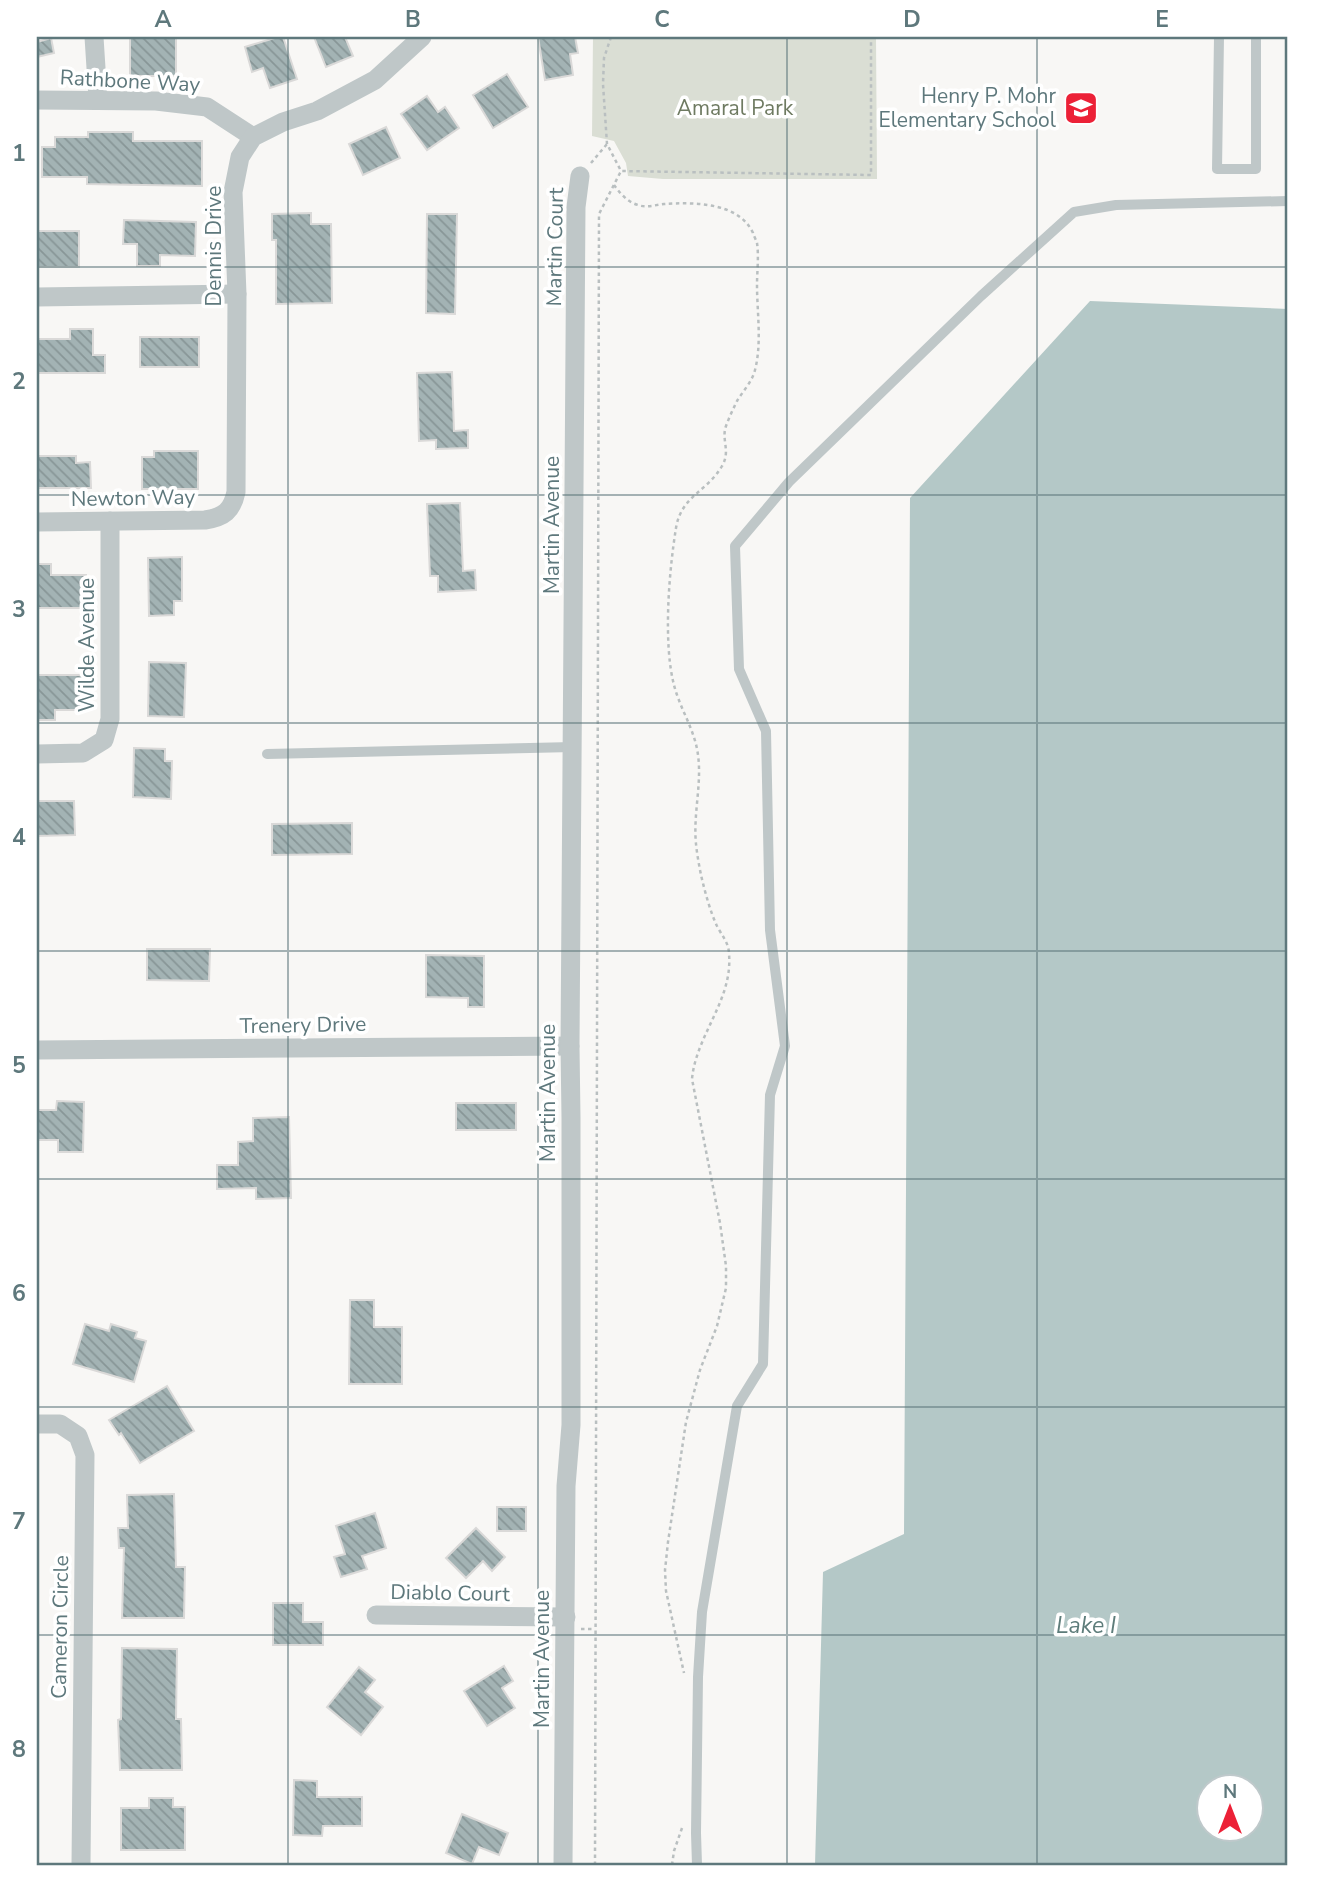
<svg xmlns="http://www.w3.org/2000/svg" width="1325" height="1902" font-family="'Nunito Sans',sans-serif">
<style>
.park{fill:#daded4}
.water{fill:#b4c8c7;fill-rule:evenodd}
.building{fill:url(#building-back-hatch);stroke:#dad9d8;stroke-width:2}
.lines{fill:none;stroke-linecap:round;stroke-linejoin:round}
.path{stroke:#b9bfc0;stroke-width:2.5;stroke-dasharray:3.5 3.5;stroke-linecap:butt}
.lane{stroke:#bfc7c8;stroke-width:10}
.street{stroke:#bfc7c8;stroke-width:19}
.grid{fill:none;stroke:#5e787c;stroke-width:2;stroke-opacity:0.55}
.labels{text-anchor:middle;dominant-baseline:central;stroke-width:7;stroke-linejoin:round;paint-order:stroke}
.street-label{font-size:21px;fill:#5e787c;stroke:#fff}
.poi-label{font-size:21px;fill:#5e787c;stroke:#fff;text-anchor:end}
.park-label{font-size:21px;fill:#6e7a61;stroke:#fff}
.water-label{font-size:23px;font-style:italic;fill:#5d7c7a;stroke:#fff}
.neatline{fill:none;stroke:#5e787c;stroke-width:2.5}
.grid-label{font-size:23px;text-anchor:middle;font-weight:bold;fill:#5e787c}
</style>
<defs>
<pattern id="building-back-hatch" width="6" height="6" patternUnits="userSpaceOnUse" patternTransform="scale(1.75)"><rect width="6" height="6" fill="#a3b3b4"/><path d="M-1 5l2 2M0 0l6 6M5-1l2 2" fill="none" stroke="#889697"/></pattern>
</defs>
<rect width="100%" height="100%" fill="#f8f7f5"/>
<path class="park" d="M 593,37 L 876,37 L 877,179 L 663,179 L 628,176 L 626,163 L 614,141 L 592,136 Z"/>
<path class="water" d="M 1090,301 L 1288,309 L 1288,1865 L 815,1865 L 823,1572 L 904,1534 L 910,498 ZM 1210,1786 L 1252,1786 L 1252,1828 L 1210,1828 Z"/>
<g class="building">
<rect x="130" y="37" width="46" height="39"/>
<path d="M 278,37 L 283,37 L 297,79 L 270,88 L 263,68 L 252,72 L 245,47 Z"/>
<path d="M 314,37 L 345,37 L 353,56 L 326,67 Z"/>
<path d="M 538,37 L 575,37 L 578,53 L 570,54 L 573,75 L 545,80 Z"/>
<path d="M 51,38 L 54,53 L 37,57 L 37,42 Z"/>
<path d="M 507,74 L 528,107 L 493,128 L 473,95 Z"/>
<path d="M 427,96 L 438,112 L 445,107 L 459,128 L 427,150 L 401,114 Z"/>
<path d="M 386,127 L 400,158 L 363,175 L 349,144 Z"/>
<path d="M 88,132 L 133,132 L 133,141 L 202,141 L 202,186 L 87,184 L 87,177 L 42,177 L 42,147 L 55,147 L 55,137 L 88,137 Z"/>
<path d="M 311,213 L 311,224 L 331,224 L 332,303 L 276,304 L 276,240 L 272,240 L 272,214 Z"/>
<path d="M 427,214 L 457,214 L 455,314 L 426,313 Z"/>
<path d="M 124,220 L 196,222 L 195,256 L 160,255 L 160,266 L 137,266 L 137,244 L 123,244 Z"/>
<rect x="37" y="231" width="42" height="36"/>
<path d="M 70,329 L 93,329 L 93,355 L 105,355 L 105,373 L 37,373 L 37,339 L 70,339 Z"/>
<rect x="140" y="337" width="59" height="30"/>
<path d="M 452,372 L 454,431 L 468,430 L 468,448 L 436,449 L 436,440 L 419,441 L 417,373 Z"/>
<path d="M 154,451 L 198,451 L 198,489 L 142,489 L 142,457 L 154,457 Z"/>
<path d="M 37,456 L 76,456 L 76,463 L 90,462 L 91,488 L 37,488 Z"/>
<path d="M 460,503 L 463,571 L 475,570 L 476,590 L 438,592 L 438,576 L 430,576 L 427,504 Z"/>
<path d="M 182,557 L 182,601 L 174,601 L 174,615 L 149,616 L 148,558 Z"/>
<path d="M 37,564 L 51,564 L 51,575 L 86,575 L 86,608 L 37,608 Z"/>
<path d="M 149,662 L 186,663 L 184,717 L 148,716 Z"/>
<path d="M 37,675 L 88,675 L 88,710 L 55,710 L 55,720 L 37,720 Z"/>
<path d="M 134,748 L 165,749 L 165,761 L 172,761 L 171,799 L 133,797 Z"/>
<path d="M 37,801 L 74,801 L 75,835 L 37,836 Z"/>
<path d="M 352,823 L 352,854 L 272,855 L 272,824 Z"/>
<path d="M 147,949 L 210,949 L 209,981 L 147,980 Z"/>
<path d="M 426,955 L 484,956 L 484,1007 L 468,1007 L 468,998 L 426,997 Z"/>
<path d="M 57,1101 L 84,1102 L 83,1152 L 58,1152 L 58,1140 L 37,1140 L 37,1110 L 56,1110 Z"/>
<rect x="456" y="1103" width="60" height="27"/>
<path d="M 289,1117 L 291,1198 L 256,1199 L 256,1188 L 217,1189 L 217,1165 L 238,1165 L 238,1142 L 253,1141 L 253,1118 Z"/>
<path d="M 350,1300 L 374,1300 L 374,1327 L 402,1327 L 402,1384 L 349,1384 Z"/>
<path d="M 85,1324 L 109,1331 L 111,1324 L 137,1332 L 135,1338 L 146,1341 L 134,1382 L 73,1364 Z"/>
<path d="M 167,1386 L 194,1431 L 140,1463 L 121,1433 L 119,1435 L 109,1420 Z"/>
<path d="M 174,1494 L 176,1567 L 185,1567 L 184,1618 L 122,1618 L 124,1548 L 119,1548 L 118,1528 L 128,1528 L 127,1495 Z"/>
<rect x="497" y="1507" width="29" height="24"/>
<path d="M 375,1513 L 386,1548 L 362,1556 L 367,1569 L 341,1577 L 334,1557 L 345,1554 L 336,1526 Z"/>
<path d="M 476,1528 L 505,1557 L 492,1571 L 483,1561 L 466,1578 L 446,1558 Z"/>
<path d="M 273,1603 L 303,1603 L 303,1622 L 323,1622 L 323,1645 L 273,1645 Z"/>
<path d="M 122,1648 L 177,1649 L 176,1719 L 181,1719 L 182,1770 L 120,1770 L 118,1720 L 121,1719 Z"/>
<path d="M 504,1666 L 513,1681 L 502,1688 L 515,1708 L 487,1726 L 464,1691 Z"/>
<path d="M 359,1667 L 375,1680 L 365,1692 L 383,1707 L 361,1735 L 327,1707 Z"/>
<path d="M 294,1780 L 317,1781 L 317,1797 L 362,1797 L 362,1826 L 323,1826 L 322,1836 L 293,1835 Z"/>
<path d="M 149,1798 L 173,1798 L 173,1807 L 185,1807 L 185,1850 L 121,1850 L 121,1808 L 149,1808 Z"/>
<path d="M 462,1814 L 508,1833 L 499,1855 L 479,1847 L 472,1864 L 446,1853 Z"/>
</g>
<g class="lines">
<g class="path">
<path d="M 611,37 L 604,58 L 603,84 L 607,144 L 621,171 L 871,175 L 871,37"/>
<path d="M 591,163 L 607,144"/>
<path d="M 614,185 C 620,193 627,202 638,205 C 646,208 655,205 664,204 C 693,202 739,202 753,233 C 753,234 757,242 757,243 C 759,256 757,272 757,285 C 757,312 762,343 755,370 C 752,382 743,391 737,401 C 733,409 729,418 726,426 C 721,440 731,451 722,466 C 708,491 681,496 676,528 C 669,571 663,643 674,685 C 680,709 695,730 698,755 C 702,784 693,814 696,844 C 697,854 699,865 701,875 C 705,892 710,911 717,926 C 722,936 729,943 729,954 C 733,1000 696,1035 692,1079 L 720,1223 L 726,1266 L 726,1288 L 717,1326 L 700,1370 L 686,1422 L 668,1542 L 665,1570 L 666,1591 L 684,1673"/>
<path d="M 581,1629 L 595,1629"/>
<path d="M 595,1865 L 599,214 L 621,171"/>
<path d="M 672,1865 L 674,1851 L 682,1828"/>
</g>
<g class="lane">
<path d="M 1219,37 L 1217,169 L 1256,169 L 1256,37"/>
<path d="M 267,754 L 573,747"/>
<path d="M 697,1865 L 696,1833 L 698,1677 L 702,1612 L 737,1406 L 763,1364 L 770,1095 L 785,1046 L 770,930 L 766,731 L 739,669 L 735,546 L 789,482 L 981,296 L 1074,212 L 1116,205 L 1288,201"/>
</g>
<g class="street">
<path d="M 94,37 L 98,99"/>
<path d="M 37,100 L 156,101 L 207,107 L 253,137"/>
<path d="M 37,297 L 237,294"/>
<path d="M 37,522 L 205,520 C 224,517 232,511 236,492 L 237,294 L 233,192 L 240,157 L 253,137 L 283,122 L 317,111 L 375,80 L 422,37"/>
<path d="M 37,754 L 83,753 L 104,740 L 110,719 L 110,521"/>
<path d="M 37,1050 L 570,1046"/>
<path d="M 37,1424 L 60,1424 L 78,1436 L 85,1455 L 81,1865"/>
<path d="M 376,1615 L 566,1617"/>
<path d="M 563,1865 L 566,1486 L 571,1425 L 571,1118 L 570,1046 L 576,207 L 580,176"/>
</g>
</g>
<path class="grid" d="M 288,37 L 288,1865M 538,37 L 538,1865M 787,37 L 787,1865M 1037,37 L 1037,1865M 37,267 L 1288,267M 37,495 L 1288,495M 37,723 L 1288,723M 37,951 L 1288,951M 37,1179 L 1288,1179M 37,1407 L 1288,1407M 37,1635 L 1288,1635"/>
<defs>
<g id="school-square" transform="scale(1.75)"><rect x="-9" y="-9" width="18" height="18" rx="4" fill="#ec2137" stroke="#fff"/><path d="M0-5L7-2L0 1L-7-2ZM-4 1L0 2.5L4 1V4Q0 6-4 4Z" fill="#fff"/></g>
</defs>
<g fill-rule="evenodd">
<use href="#school-square" x="1081" y="108"/>
</g>
<g class="labels">
<g class="street-label">
<text transform="translate(130 81) rotate(3)">Rathbone Way</text>
<text transform="translate(214 246) rotate(-90)">Dennis Drive</text>
<text transform="translate(555 247) rotate(-89)">Martin Court</text>
<text transform="translate(133 498) rotate(-1)">Newton Way</text>
<text transform="translate(552 525) rotate(-90)">Martin Avenue</text>
<text transform="translate(87 645) rotate(-90)">Wilde Avenue</text>
<text transform="translate(303 1025) rotate(-1)">Trenery Drive</text>
<text transform="translate(548 1093) rotate(-90)">Martin Avenue</text>
<text transform="translate(450 1593) rotate(1)">Diablo Court</text>
<text transform="translate(60 1627) rotate(-89)">Cameron Circle</text>
<text transform="translate(542 1659) rotate(-90)">Martin Avenue</text>
</g>
<g class="poi-label">
<text x="1056" y="96">Henry P. Mohr<tspan x="1056" dy="24">Elementary School</tspan></text>
</g>
<g class="park-label">
<text x="735" y="108">Amaral Park</text>
</g>
<g class="water-label">
<text x="1086" y="1625">Lake I</text>
</g>
</g>
<rect width="1325" height="1902" fill="none" stroke="#ffffff" stroke-width="77"/>
<g transform="translate(1230 1808)"><circle r="33" fill="#ffffff" stroke="#bfc9cb" stroke-width="2"/>
<path d="M0-5L12 26L0 18L-12 26Z" fill="#ec2137"/>
<text y="-10" font-size="19" font-weight="bold" text-anchor="middle" fill="#5e787c">N</text>
</g>
<rect x="38" y="38" width="1248" height="1826" class="neatline"/>
<g class="grid-label">
<text x="163" y="27">A</text>
<text x="413" y="27">B</text>
<text x="662" y="27">C</text>
<text x="912" y="27">D</text>
<text x="1162" y="27">E</text>
<text x="19" y="161">1</text>
<text x="19" y="389">2</text>
<text x="19" y="617">3</text>
<text x="19" y="845">4</text>
<text x="19" y="1073">5</text>
<text x="19" y="1301">6</text>
<text x="19" y="1529">7</text>
<text x="19" y="1757">8</text>
</g>
</svg>
